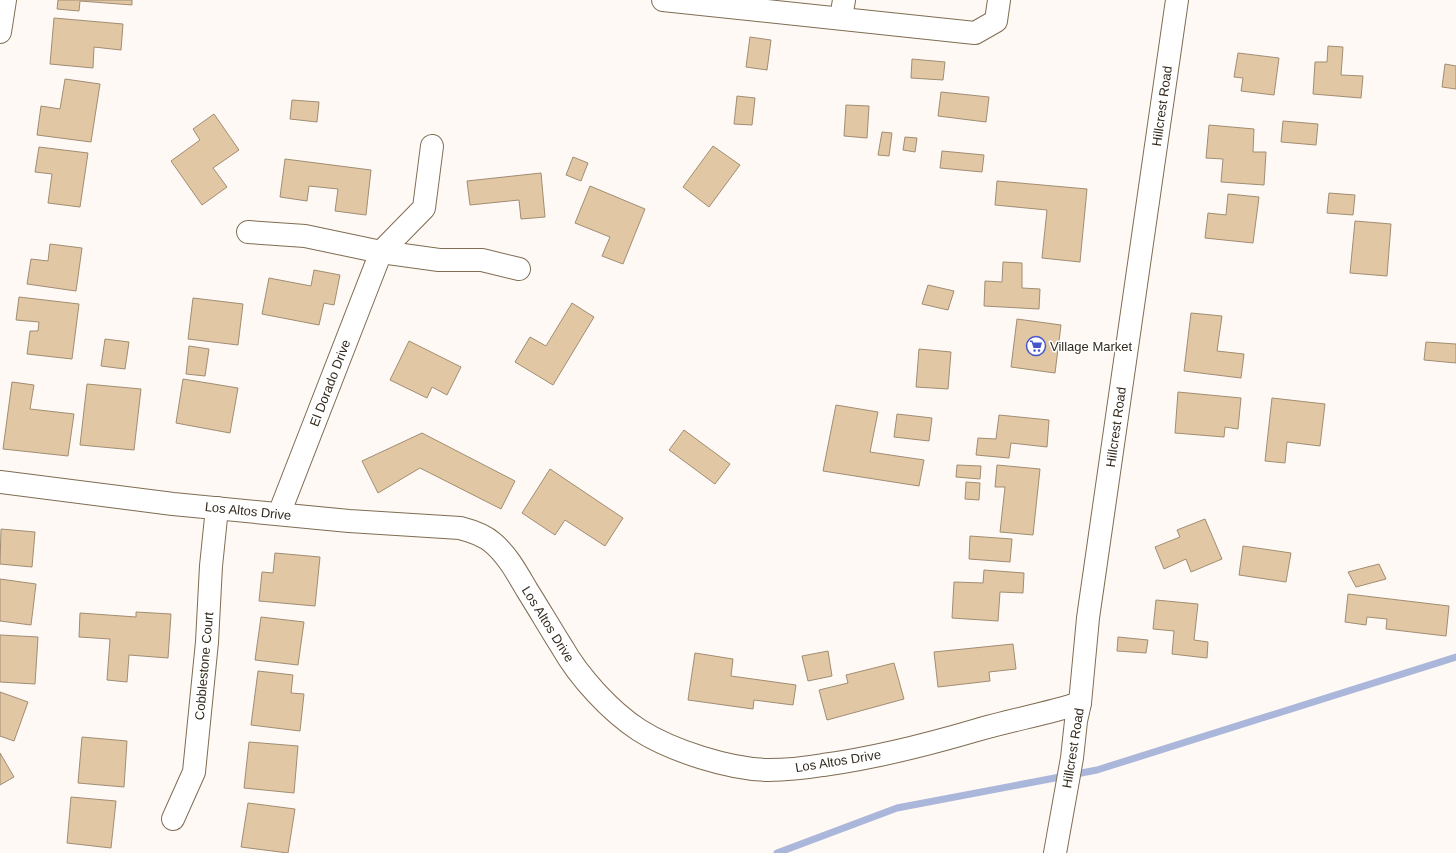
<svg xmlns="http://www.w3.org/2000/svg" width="1456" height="853" font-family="Arial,sans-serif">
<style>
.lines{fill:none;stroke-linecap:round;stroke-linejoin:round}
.stream{stroke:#abb6db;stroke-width:7}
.building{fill:#e1c7a4;stroke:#a18d73}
.minor-casing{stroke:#7f6c53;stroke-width:24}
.minor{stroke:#fff;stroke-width:22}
.labels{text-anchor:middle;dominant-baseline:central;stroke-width:3;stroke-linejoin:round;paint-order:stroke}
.street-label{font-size:13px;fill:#322a1f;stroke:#fff}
.poi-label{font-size:13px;fill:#322a1f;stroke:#fff;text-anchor:start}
</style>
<rect width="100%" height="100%" fill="#fef9f4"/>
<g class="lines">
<path class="stream" d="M 777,853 L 897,808 L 1097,770 L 1456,657"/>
</g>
<g class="building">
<path d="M 58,0 L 132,0 L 132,5 L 80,1 L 79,11 L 57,9 Z"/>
<path d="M 54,18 L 123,24 L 121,50 L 94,47 L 93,68 L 50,64 Z"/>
<path d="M 750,37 L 771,40 L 767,70 L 746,67 Z"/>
<path d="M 1328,46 L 1343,47 L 1341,75 L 1363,76 L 1361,98 L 1313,94 L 1315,62 L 1327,62 Z"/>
<path d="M 1238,53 L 1279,58 L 1274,95 L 1241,91 L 1243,78 L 1234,77 Z"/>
<path d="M 912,59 L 945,62 L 943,80 L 911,78 Z"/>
<path d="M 1445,64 L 1456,66 L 1456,89 L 1442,87 Z"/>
<path d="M 65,79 L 100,84 L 91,142 L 37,135 L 41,106 L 60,109 Z"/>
<path d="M 941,92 L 989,97 L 986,122 L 938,116 Z"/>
<path d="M 737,96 L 755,98 L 752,125 L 734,124 Z"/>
<path d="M 292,100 L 319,102 L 317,122 L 290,119 Z"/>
<path d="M 846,105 L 869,106 L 867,138 L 844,136 Z"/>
<path d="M 214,114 L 239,150 L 213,168 L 227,187 L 202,205 L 171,161 L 200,140 L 193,129 Z"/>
<path d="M 1283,121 L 1318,124 L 1316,145 L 1281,142 Z"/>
<path d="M 1209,125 L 1254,129 L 1253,152 L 1266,152 L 1264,185 L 1221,182 L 1223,159 L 1206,158 Z"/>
<path d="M 882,132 L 892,133 L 889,156 L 878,155 Z"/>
<path d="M 905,137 L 917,138 L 915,152 L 903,150 Z"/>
<path d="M 713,146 L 740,165 L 709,207 L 683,187 Z"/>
<path d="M 39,147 L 88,153 L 80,207 L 48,203 L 52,174 L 35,172 Z"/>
<path d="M 942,151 L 984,155 L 982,172 L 940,168 Z"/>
<path d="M 573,157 L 588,163 L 581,181 L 566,175 Z"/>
<path d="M 285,159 L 371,170 L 366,215 L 335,211 L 338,189 L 309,186 L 307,201 L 280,197 Z"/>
<path d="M 541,173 L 545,217 L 521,219 L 519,200 L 470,205 L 467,181 Z"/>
<path d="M 997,181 L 1087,189 L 1080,262 L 1042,258 L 1047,210 L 995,205 Z"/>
<path d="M 590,186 L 645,209 L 623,264 L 602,256 L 610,237 L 575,223 Z"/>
<path d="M 1329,193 L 1355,195 L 1353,215 L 1327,213 Z"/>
<path d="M 1228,194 L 1259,197 L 1253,243 L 1205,238 L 1208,213 L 1226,215 Z"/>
<path d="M 1355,221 L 1391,224 L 1387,276 L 1350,273 Z"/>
<path d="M 50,244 L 82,248 L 76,291 L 27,284 L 31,259 L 48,261 Z"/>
<path d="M 1003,262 L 1022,263 L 1022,288 L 1040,289 L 1039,309 L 984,306 L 985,281 L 1002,282 Z"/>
<path d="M 314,270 L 340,275 L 334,305 L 324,303 L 319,325 L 262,314 L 269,278 L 311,286 Z"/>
<path d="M 928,285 L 954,291 L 948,310 L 922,304 Z"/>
<path d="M 19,297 L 79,304 L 72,359 L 27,354 L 30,331 L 38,331 L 39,322 L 16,320 Z"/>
<path d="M 193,298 L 243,304 L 238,345 L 188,339 Z"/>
<path d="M 572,303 L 594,317 L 553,385 L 515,362 L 530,337 L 546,346 Z"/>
<path d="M 1191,313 L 1222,316 L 1217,351 L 1244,354 L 1241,378 L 1184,371 Z"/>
<path d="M 1017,319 L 1061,325 L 1055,373 L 1011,367 Z"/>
<path d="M 105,339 L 129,342 L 125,369 L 101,366 Z"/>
<path d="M 409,341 L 461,367 L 447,395 L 432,387 L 427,398 L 390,380 Z"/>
<path d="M 1426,342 L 1456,344 L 1456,363 L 1424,360 Z"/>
<path d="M 189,346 L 209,349 L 205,376 L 186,374 Z"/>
<path d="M 919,349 L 951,352 L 948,389 L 916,387 Z"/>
<path d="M 183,379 L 238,388 L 230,433 L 176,423 Z"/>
<path d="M 12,382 L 34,385 L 30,409 L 74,414 L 68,456 L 3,449 Z"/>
<path d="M 87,384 L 141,389 L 134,450 L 80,445 Z"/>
<path d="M 1178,392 L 1241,398 L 1238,429 L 1225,427 L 1224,437 L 1175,433 Z"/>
<path d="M 1272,398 L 1325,404 L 1320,446 L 1287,442 L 1285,463 L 1265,461 Z"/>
<path d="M 836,405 L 878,412 L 870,452 L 924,460 L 919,486 L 823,471 Z"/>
<path d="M 897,414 L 932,418 L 929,441 L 894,437 Z"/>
<path d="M 999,415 L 1049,420 L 1047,447 L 1011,443 L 1009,458 L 976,455 L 978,438 L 996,439 Z"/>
<path d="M 684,430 L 730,464 L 715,484 L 669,450 Z"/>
<path d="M 422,433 L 515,481 L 501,509 L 420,468 L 378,493 L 362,461 Z"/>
<path d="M 957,465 L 981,466 L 980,479 L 956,477 Z"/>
<path d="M 997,465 L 1040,469 L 1033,535 L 1000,532 L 1005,487 L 995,487 Z"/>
<path d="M 550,469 L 623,518 L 605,546 L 565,520 L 555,535 L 522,513 Z"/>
<path d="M 966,482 L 980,483 L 979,500 L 965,499 Z"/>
<path d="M 1205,519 L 1222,559 L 1191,572 L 1186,559 L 1164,569 L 1155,547 L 1180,537 L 1177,530 Z"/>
<path d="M 1,529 L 35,532 L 32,567 L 0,564 Z"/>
<path d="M 970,536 L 1012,539 L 1010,562 L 969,559 Z"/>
<path d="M 1243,546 L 1291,553 L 1286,582 L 1239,575 Z"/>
<path d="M 275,553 L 320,557 L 315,606 L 259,601 L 262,572 L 273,573 Z"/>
<path d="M 1379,564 L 1386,579 L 1356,587 L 1348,572 Z"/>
<path d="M 984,570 L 1024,573 L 1023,593 L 1000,592 L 998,621 L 952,618 L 954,582 L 983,583 Z"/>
<path d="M 0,579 L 36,584 L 31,625 L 0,621 Z"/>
<path d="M 1348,594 L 1449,606 L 1446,636 L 1386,629 L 1387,619 L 1367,617 L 1366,625 L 1345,622 Z"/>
<path d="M 1156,600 L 1198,604 L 1194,640 L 1208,642 L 1207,658 L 1172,654 L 1174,631 L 1153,629 Z"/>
<path d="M 136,612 L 171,614 L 168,658 L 129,655 L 127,682 L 107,680 L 110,639 L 79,637 L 80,613 L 136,617 Z"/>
<path d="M 261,617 L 304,622 L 298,665 L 255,660 Z"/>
<path d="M 0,635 L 38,637 L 35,684 L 0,682 Z"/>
<path d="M 1118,637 L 1148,640 L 1146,653 L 1117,651 Z"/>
<path d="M 1013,644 L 1016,669 L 989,672 L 990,681 L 938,687 L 934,652 Z"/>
<path d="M 828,651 L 832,676 L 808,681 L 802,656 Z"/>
<path d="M 695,653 L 733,659 L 731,676 L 796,685 L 793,705 L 754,700 L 753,709 L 688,700 Z"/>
<path d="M 894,663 L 904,699 L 827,720 L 819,690 L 848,683 L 846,675 Z"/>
<path d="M 258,671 L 293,675 L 291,693 L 304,694 L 300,731 L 251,725 Z"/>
<path d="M 0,692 L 28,702 L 14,741 L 0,736 Z"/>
<path d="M 82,737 L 127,741 L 124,787 L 78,783 Z"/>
<path d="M 249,742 L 298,746 L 294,793 L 244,788 Z"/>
<path d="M 0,753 L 14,777 L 0,785 Z"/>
<path d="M 71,797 L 116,801 L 111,848 L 67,843 Z"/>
<path d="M 248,803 L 295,809 L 288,853 L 241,847 Z"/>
</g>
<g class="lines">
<g class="minor-casing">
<g id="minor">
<path d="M 663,0 L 975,33 L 996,21 L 999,0"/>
<path d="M 841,18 L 844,0"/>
<path d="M 0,32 L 5,0"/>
<path d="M 248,232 L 305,236 L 381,252 L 439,260 L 482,260 L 519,269"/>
<path d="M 0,482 L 173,504 L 349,521 L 460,528 C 472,531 484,535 493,543 C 508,556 517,573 527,590 C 539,609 550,628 562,647 C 579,677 610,711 639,730 C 672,751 729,769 768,770 C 786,770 805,768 823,765 C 875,758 926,745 977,730 C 1011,720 1046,714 1080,703"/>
<path d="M 279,514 L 381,252 L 424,208 L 432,146"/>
<path d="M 173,819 L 194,772 L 207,642 L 211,566 L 217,508"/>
<path d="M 1055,853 L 1072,758 L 1076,721 L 1080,703 L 1088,618 L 1177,0"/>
</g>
</g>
<use href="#minor" class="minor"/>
</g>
<defs>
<g id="supermarket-ring" transform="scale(1)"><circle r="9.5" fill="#fff" stroke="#4657cc" stroke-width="1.5"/><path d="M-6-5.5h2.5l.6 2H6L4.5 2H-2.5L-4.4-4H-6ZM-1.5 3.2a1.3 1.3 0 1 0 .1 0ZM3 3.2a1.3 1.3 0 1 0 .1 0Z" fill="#4657cc"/></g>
</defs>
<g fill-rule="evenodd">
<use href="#supermarket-ring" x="1036" y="346"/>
</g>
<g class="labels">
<g class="street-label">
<text transform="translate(1162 106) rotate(-82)">Hillcrest Road</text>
<text transform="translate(330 383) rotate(-69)">El Dorado Drive</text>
<text transform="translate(1116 427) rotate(-82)">Hillcrest Road</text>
<text transform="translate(248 511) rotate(6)">Los Altos Drive</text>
<text transform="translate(548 624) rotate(58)">Los Altos Drive</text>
<text transform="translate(204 666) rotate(-85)">Cobblestone Court</text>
<text transform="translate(1073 748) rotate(-81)">Hillcrest Road</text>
<text transform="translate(838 761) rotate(-9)">Los Altos Drive</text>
</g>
<g class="poi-label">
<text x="1050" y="346">Village Market</text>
</g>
</g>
</svg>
